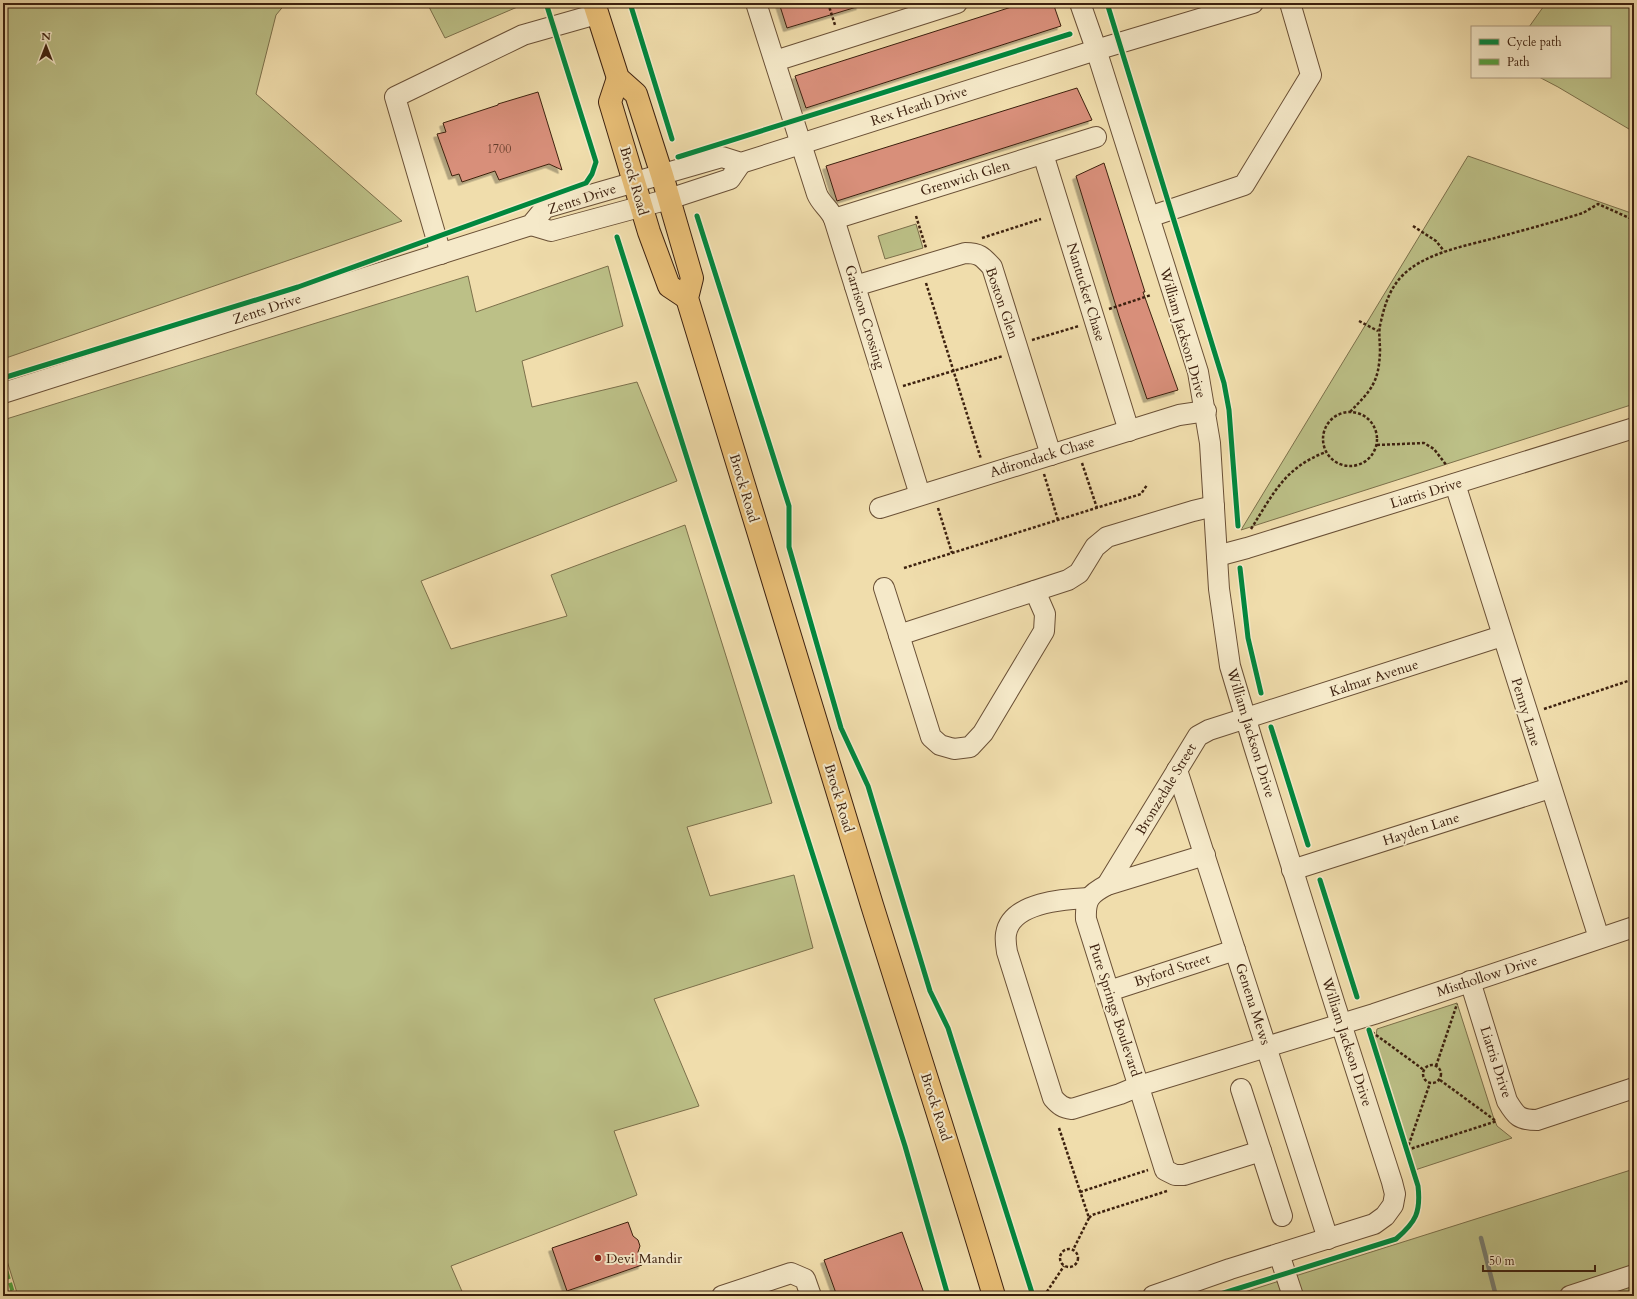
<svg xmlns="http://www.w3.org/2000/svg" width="1637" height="1299" font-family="Cardo,serif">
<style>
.green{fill:#bcc087;stroke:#7c704b}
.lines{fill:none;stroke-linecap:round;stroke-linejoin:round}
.stream{stroke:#777d71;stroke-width:4.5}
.building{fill:#d88f7a;stroke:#3d210f;filter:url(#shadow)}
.minor-casing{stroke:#6a5036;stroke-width:22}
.major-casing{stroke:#3d210f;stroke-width:24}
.path{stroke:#3d210f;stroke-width:2.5;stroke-dasharray:3 2;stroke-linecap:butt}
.minor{stroke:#f5e9c9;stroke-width:20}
.major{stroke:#e8be76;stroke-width:22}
.quiet{stroke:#54a23f;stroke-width:4;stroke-dasharray:8 4;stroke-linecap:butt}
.cycleway-casing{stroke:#f5e9c9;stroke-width:8}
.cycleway{stroke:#00873e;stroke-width:5}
.poi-dot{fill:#8f2418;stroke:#f5e9c9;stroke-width:1.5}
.labels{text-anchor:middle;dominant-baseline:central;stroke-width:4;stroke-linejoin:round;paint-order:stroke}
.number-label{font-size:12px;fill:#643c2a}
.street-label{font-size:14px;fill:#3d210f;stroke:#f5e9c9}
.poi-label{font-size:14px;fill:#3d210f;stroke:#f5e9c9;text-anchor:start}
</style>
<defs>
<filter id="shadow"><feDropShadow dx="-3.5" dy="3.5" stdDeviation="0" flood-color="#0004"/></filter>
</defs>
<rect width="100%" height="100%" fill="#f0ddac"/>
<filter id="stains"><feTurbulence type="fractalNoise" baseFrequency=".005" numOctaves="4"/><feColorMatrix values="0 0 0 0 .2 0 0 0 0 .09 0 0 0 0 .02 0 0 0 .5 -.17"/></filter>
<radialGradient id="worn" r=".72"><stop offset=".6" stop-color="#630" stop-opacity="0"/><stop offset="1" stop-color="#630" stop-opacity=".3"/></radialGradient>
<g class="green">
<path d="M 3,3 L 286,3 L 276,15 L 256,94 L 402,221 L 3,359 Z"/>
<path d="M 427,3 L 521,3 L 522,5 L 445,38 Z"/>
<path d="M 1546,3 L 1634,3 L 1634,132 L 1558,87 L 1539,77 L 1610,77 L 1610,27 L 1529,27 Z"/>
<path d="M 1468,156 L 1634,214 L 1634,404 L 1241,530 Z"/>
<path d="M 916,224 L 923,248 L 885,259 L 878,236 Z"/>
<path d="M 608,266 L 623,326 L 522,361 L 532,407 L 637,382 L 677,481 L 421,581 L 451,649 L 567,616 L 551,575 L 685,525 L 772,803 L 687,827 L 710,896 L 794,875 L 813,948 L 654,999 L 699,1106 L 614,1131 L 637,1195 L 451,1266 L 464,1296 L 18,1296 L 3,1248 L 3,420 L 468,276 L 476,312 Z"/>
<path d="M 1457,1003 L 1493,1116 L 1497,1126 L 1512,1138 L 1415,1170 L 1375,1042 L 1377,1029 Z"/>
<path d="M 1634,1169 L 1634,1296 L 1232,1296 Z"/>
</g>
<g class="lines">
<path class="stream" d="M 1481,1238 L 1496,1296"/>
</g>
<g class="building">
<path d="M 779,3 L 859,3 L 860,6 L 787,28 Z"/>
<path d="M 1024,3 L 1053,3 L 1061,26 L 806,108 L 795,76 Z"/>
<path d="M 1077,88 L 1092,120 L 837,201 L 826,166 Z"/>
<path d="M 538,92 L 562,170 L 549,164 L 499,180 L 495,171 L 462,182 L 459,174 L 452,176 L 437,134 L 446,132 L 443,123 L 498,105 L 498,104 Z"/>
<path d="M 1104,163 L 1145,292 L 1143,292 L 1178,390 L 1147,399 L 1119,316 L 1076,176 Z"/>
<path d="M 628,1222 L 633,1236 L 638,1240 L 640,1246 L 638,1252 L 642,1265 L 567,1291 L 552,1248 Z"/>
<path d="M 902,1232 L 925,1296 L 837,1296 L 824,1260 Z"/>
</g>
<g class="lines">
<g class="minor-casing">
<g id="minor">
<path d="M 756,3 L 817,194 C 821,204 830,209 834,219 L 920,495"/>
<path d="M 1080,3 L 1094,43 L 1198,372 L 1210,443 L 1219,589 L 1230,666 L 1253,743 L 1335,1005 L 1392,1182 L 1395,1194 L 1393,1205 L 1385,1216 L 1374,1224 L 1230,1269 L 1153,1296"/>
<path d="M 775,61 L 957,3"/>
<path d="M 1043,154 L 1129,431"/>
<path d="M 1149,217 L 1244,185 L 1311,75 L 1290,3"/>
<path d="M 834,219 L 1096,137"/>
<path d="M 531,225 L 551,231 L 669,199 L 730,179 L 741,163"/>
<path d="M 441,254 L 395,97 L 523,35 L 597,14"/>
<path d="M 855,286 L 965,253 C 979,253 982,256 992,267 L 1051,455"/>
<path d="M 3,393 L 531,225 L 545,208 L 722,157 L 741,163 L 1096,50 L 1253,3"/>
<path d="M 1455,484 L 1599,938"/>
<path d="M 880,508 L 1179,415 L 1206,411"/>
<path d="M 1217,556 L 1247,548 L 1634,428"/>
<path d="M 884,588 L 899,635 L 1068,580 L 1079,573 L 1095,547 L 1107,537 L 1193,511 L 1214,506"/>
<path d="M 899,635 L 931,737 L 940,745 L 954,749 L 970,747 L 983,733 L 1044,631 L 1045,614 L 1035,591"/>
<path d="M 1177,770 L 1328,1239"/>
<path d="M 1205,855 L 1107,885 C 1090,894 1085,899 1086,919 L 1165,1170 L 1175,1175 L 1184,1175 L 1261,1151"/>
<path d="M 1292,870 L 1550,788"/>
<path d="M 1107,885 L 1198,736 L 1209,730 L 1502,636"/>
<path d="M 1089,898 C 1065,899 1011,902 1006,934 C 1005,940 1006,946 1007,952 L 1053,1098 C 1059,1105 1063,1108 1072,1109 L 1120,1094 L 1139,1086 L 1374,1014 L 1634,927"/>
<path d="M 1470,981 L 1507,1101 C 1516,1116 1519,1120 1537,1120 L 1634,1088"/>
<path d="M 1109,991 L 1235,950"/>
<path d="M 1241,1089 L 1282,1216"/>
<path d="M 1279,1254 L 1293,1296"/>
<path d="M 722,1296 L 791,1273 L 805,1279 L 811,1296"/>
<path d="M 1570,1296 L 1634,1275"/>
</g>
</g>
<g class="major-casing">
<g id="major">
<path d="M 594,3 L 618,78 L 636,94 L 662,175 L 692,278 L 687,298 C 748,501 809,704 872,905 C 913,1036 955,1165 994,1296"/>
<path d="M 618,78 L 610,102 L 649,232 L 669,286 L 687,298"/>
</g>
</g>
<g class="path">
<path d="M 828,3 L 835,25"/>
<path d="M 916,216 L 926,248"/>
<path d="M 1413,226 L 1436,241 L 1444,251"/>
<path d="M 982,238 L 1041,219"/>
<path d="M 926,283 L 981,459"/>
<path d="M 1109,309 L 1151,295"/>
<path d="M 1359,321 L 1378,331"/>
<path d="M 1032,340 L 1079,326"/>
<path d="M 903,386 L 1003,356"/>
<circle cx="1350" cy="439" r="27"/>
<path d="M 1350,412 C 1371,390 1379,383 1380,351 C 1380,340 1378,332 1381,321 C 1385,304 1390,288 1403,275 C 1425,253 1465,246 1495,238 C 1524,230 1554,222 1583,213 L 1598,204 L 1634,220"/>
<path d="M 1377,445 L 1424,443 L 1434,449 L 1447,466"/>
<path d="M 1082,463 L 1097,508"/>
<path d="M 1044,474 L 1058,520"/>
<path d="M 938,508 L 952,553"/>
<path d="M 1251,529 C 1273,494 1285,467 1326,452"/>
<path d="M 904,568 L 1141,494 L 1147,485"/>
<path d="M 1544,709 L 1634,679"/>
<path d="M 1372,1032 L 1424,1070"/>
<circle cx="1432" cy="1074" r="9"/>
<path d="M 1436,1066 L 1457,1004"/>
<path d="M 1440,1080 L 1496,1121"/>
<path d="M 1059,1128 L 1089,1218 L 1073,1250"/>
<path d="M 1407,1150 L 1497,1121"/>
<path d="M 1407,1150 L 1430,1083"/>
<path d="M 1080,1192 L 1148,1170"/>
<path d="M 1089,1218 L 1092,1215 L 1167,1191"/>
<circle cx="1069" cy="1258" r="9"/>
<path d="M 1044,1296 L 1064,1266"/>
</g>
<use href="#minor" class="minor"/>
<use href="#major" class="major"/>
<path class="quiet" d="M 3,1260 L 14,1296"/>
<g class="cycleway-casing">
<g id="cycleway">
<path d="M 630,3 L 672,139"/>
<path d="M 1107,3 L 1224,383 L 1229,410 L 1238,526"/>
<path d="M 678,157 L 1070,34"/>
<path d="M 697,216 L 789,506 L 789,547 L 841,728 L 868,786 L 930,991 L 948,1028 L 1033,1296"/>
<path d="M 617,237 L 905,1146 L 948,1296"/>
<path d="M 3,378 L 298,287 L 586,183 L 592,174 L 596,162 L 546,3"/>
<path d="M 1240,568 L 1248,638 L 1261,693"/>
<path d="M 1271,727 L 1308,845"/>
<path d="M 1320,880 L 1357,997"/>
<path d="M 1214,1296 L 1396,1239 C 1416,1222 1421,1212 1418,1186 L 1369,1030"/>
</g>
</g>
<use href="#cycleway" class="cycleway"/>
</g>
<circle class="poi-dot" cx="598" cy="1258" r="4"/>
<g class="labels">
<g class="number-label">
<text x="499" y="149">1700</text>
</g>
<g class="street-label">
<text transform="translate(919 106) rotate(-18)">Rex Heath Drive</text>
<text transform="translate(965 178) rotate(-17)">Grenwich Glen</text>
<text transform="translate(634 181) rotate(74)">Brock Road</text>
<text transform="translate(582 199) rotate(-18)">Zents Drive</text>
<text transform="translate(1086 292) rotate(73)">Nantucket Chase</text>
<text transform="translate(1002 303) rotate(71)">Boston Glen</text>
<text transform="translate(267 309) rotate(-18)">Zents Drive</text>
<text transform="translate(865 317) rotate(73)">Garrison Crossing</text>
<text transform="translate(1183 333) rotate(74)">William Jackson Drive</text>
<text transform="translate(1042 457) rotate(-17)">Adirondack Chase</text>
<text transform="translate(744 488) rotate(73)">Brock Road</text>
<text transform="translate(1426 493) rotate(-17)">Liatris Drive</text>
<text transform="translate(1374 678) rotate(-18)">Kalmar Avenue</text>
<text transform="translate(1526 712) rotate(73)">Penny Lane</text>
<text transform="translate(1251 733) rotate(73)">William Jackson Drive</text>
<text transform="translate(1166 789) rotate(-59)">Bronzedale Street</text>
<text transform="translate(839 798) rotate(73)">Brock Road</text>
<text transform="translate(1421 829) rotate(-18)">Hayden Lane</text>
<text transform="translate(1172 970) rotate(-18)">Byford Street</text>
<text transform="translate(1487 976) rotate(-18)">Misthollow Drive</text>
<text transform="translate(1253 1004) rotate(72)">Genena Mews</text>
<text transform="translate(1115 1010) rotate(72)">Pure Springs Boulevard</text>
<text transform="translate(1347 1042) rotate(72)">William Jackson Drive</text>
<text transform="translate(1496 1062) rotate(72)">Liatris Drive</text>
<text transform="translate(936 1107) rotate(72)">Brock Road</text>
</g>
<g class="poi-label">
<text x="606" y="1258">Devi Mandir</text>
</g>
</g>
<rect width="1637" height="1299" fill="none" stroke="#f0ddac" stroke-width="16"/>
<rect x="4" y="4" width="1629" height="1291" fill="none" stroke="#3d210f" stroke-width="2"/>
<rect x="8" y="8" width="1621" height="1283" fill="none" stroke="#3d210f"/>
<rect x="1471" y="26" width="140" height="52" fill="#f5e9c9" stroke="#ab997f"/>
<rect x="1479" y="39" width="20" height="6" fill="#00873e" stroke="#ab997f"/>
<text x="1507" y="46" font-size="12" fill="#3d210f">Cycle path</text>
<rect x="1479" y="59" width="20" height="6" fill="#54a23f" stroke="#ab997f"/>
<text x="1507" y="66" font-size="12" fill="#3d210f">Path</text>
<g transform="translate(46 46)" stroke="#f5e9c9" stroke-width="3" paint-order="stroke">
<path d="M0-3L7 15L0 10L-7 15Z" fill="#3d210f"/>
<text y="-6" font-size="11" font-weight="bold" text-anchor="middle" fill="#3d210f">N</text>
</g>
<path d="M1483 1265v6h112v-6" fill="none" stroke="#3d210f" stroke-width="2"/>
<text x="1489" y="1265" font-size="12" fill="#3d210f" stroke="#f5e9c9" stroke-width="3" paint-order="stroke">50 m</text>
<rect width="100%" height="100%" filter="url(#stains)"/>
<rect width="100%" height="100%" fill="url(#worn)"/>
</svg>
